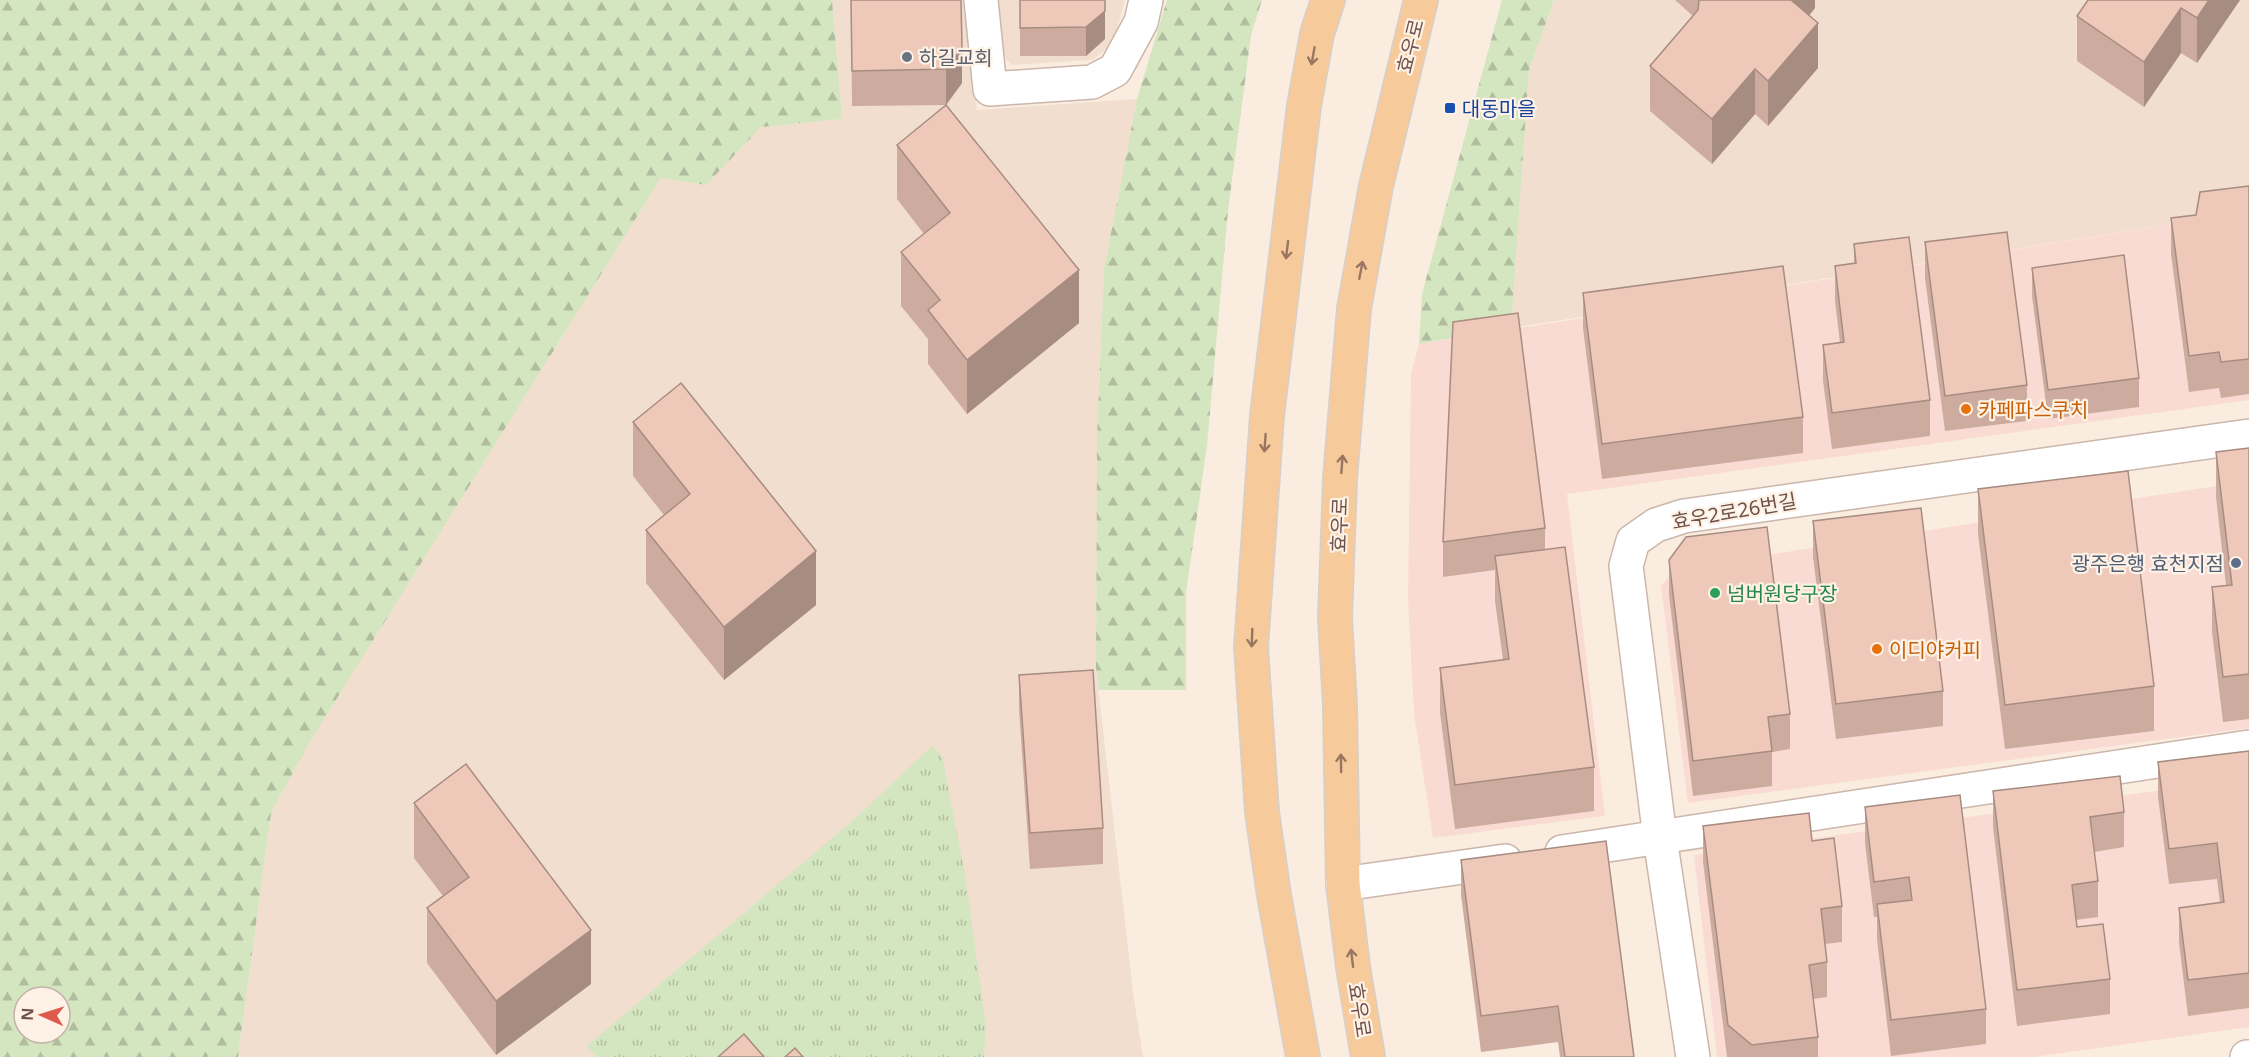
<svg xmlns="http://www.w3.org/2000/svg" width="2249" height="1057" font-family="'Noto Sans','Noto Sans KR',sans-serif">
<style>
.residential{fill:#f1decf}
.commercial{fill:#fadbd4}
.forest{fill:url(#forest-firs);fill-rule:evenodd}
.park{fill:url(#park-tufts)}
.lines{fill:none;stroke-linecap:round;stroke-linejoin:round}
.minor-casing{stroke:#ccb6ab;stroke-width:36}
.major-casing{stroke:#d7cfcc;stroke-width:36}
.minor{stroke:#fff;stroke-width:33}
.major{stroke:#f6ca9b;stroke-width:33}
.wall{fill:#cdac9f}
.shaded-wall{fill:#a78c82}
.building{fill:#eec8b9;stroke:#a78c82;stroke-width:1.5}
.oneway{stroke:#987662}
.worship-dot{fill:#6b7280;stroke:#fef1e5;stroke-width:2}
.transit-dot{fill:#1a4fb4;stroke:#fef1e5;stroke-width:2}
.food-dot{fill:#e8710a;stroke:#fef1e5;stroke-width:2}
.service-dot{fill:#5c6f8a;stroke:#fef1e5;stroke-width:2}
.leisure-dot{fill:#2e9e5b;stroke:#fef1e5;stroke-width:2}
.labels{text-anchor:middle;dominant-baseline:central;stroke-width:4.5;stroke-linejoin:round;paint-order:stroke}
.street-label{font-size:20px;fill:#6f5249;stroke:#fef1e5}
.worship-label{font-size:20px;fill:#5b616d;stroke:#fef1e5;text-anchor:start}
.transit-label{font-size:20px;fill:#164399;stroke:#fef1e5;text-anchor:start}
.food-label{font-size:20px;fill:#c56008;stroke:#fef1e5;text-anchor:start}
.service-label{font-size:20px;fill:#4e5e75;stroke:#fef1e5;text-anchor:end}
.leisure-label{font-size:20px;fill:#27864d;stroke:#fef1e5;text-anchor:start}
</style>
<defs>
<pattern id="forest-firs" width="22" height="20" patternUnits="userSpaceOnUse" patternTransform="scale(1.5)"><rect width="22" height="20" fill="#d4e6c0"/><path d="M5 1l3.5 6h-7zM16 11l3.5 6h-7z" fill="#b0bd9e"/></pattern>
<pattern id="park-tufts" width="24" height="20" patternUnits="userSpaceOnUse" patternTransform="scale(1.5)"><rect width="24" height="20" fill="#d4e6c0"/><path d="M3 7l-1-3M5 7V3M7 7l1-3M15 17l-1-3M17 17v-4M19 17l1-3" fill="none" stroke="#b0bd9e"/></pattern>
</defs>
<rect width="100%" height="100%" fill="#faede0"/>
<g class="residential">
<path d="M 832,0 L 967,0 L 977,110 L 1137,99 L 1104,269 L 1097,437 L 1096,668 L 1133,992 L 1143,1057 L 238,1057 L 271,813 L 308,745 L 661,178 L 706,184 L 761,127 L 841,119 Z"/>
<path d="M 999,0 L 1125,0 L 1113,44 L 1092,60 L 1012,65 L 1004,57 Z"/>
<path d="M 1554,0 L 2249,0 L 2249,212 L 1511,328 L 1529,70 Z"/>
</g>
<g class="commercial">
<path d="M 2249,212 L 2249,400 L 1567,494 L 1605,816 L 1433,838 L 1414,714 L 1408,599 L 1411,374 L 1419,344 Z"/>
<path d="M 2249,481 L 2249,728 L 1688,803 L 1661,586 L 1675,569 Z"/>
<path d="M 2249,778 L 2249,1027 L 2034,1057 L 1717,1057 L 1694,855 Z"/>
</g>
<g class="forest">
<path d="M 0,0 L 832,0 L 842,119 L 761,127 L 706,185 L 661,178 L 308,745 L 271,813 L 238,1057 L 0,1057 ZM 24,997 L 60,997 L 60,1033 L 24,1033 Z"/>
<path d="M 1167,0 L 1262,0 L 1251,35 L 1228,211 L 1207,446 L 1186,593 L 1186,690 L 1099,690 L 1096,668 L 1097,437 L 1104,269 L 1137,99 Z"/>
<path d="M 1502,0 L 1554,0 L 1529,70 L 1511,328 L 1419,344 L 1422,294 Z"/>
</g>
<path class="park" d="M 932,746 L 942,755 L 965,874 L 986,1027 L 984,1057 L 596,1057 L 587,1046 L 850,823 Z"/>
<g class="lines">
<g class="minor-casing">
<g id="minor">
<path d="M 981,0 L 990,89 L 1092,82 L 1115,70 L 1141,22 L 1146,0"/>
<path d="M 1562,852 L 2249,747"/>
<path d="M 1343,884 L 1505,861"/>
<path d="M 1693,1057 L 1660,838 L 1626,566 L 1633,541 L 1656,525 L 1684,516 L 2249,436"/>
<path d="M 2247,1057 L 2249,1057"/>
</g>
</g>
<g class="major-casing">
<g id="major">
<path d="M 1303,1057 L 1274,895 L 1262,812 L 1251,647 L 1267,416 L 1304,106 L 1317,34 L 1328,0"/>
<path d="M 1368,1057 L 1353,967 L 1343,884 L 1340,705 L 1335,618 L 1340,479 L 1354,309 L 1376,186 L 1421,0"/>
</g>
</g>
<use href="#minor" class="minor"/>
<use href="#major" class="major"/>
</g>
<g class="wall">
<path d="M 851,0 L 961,0 L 962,83 L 946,105 L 852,106 Z"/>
<path d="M 1020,0 L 1105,0 L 1105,39 L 1086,56 L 1020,56 Z"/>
<path d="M 1675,0 L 1815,0 L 1815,8 L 1809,16 L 1818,68 L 1768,126 L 1755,114 L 1712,164 L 1650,111 L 1650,66 L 1693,16 Z"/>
<path d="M 2088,0 L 2240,0 L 2197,63 L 2181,53 L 2144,107 L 2077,61 L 2077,16 Z"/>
<path d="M 897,145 L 1079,323 L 967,414 L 928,364 L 928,339 L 901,306 L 901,252 L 924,234 L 897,199 Z"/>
<path d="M 2249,186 L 2249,394 L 2221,398 L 2219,388 L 2189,392 L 2171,254 L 2171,218 L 2196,215 Z"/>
<path d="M 1925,242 L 2027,385 L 2027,421 L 1945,431 L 1925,278 Z"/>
<path d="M 1854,244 L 1930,400 L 1930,436 L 1832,449 L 1823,381 L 1823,345 L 1840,343 L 1835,301 L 1835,266 L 1854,263 Z"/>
<path d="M 2032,268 L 2139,378 L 2139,407 L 2048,419 L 2032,296 Z"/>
<path d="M 1583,293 L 1803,417 L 1803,453 L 1602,479 L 1583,328 Z"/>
<path d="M 633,422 L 816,605 L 724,680 L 646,583 L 646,530 L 664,515 L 633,476 Z"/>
<path d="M 2249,448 L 2249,719 L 2223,722 L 2212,632 L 2212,587 L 2226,585 L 2216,497 L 2216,452 Z"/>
<path d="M 1978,489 L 2154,686 L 2154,731 L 2005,749 L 1978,534 Z"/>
<path d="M 1813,521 L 1943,691 L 1943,726 L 1836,739 L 1813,557 Z"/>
<path d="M 1545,528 L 1545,550 L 1594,767 L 1594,811 L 1455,829 L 1440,713 L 1440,668 L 1503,660 L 1495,601 L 1495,570 L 1443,577 L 1443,542 Z"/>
<path d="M 1669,560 L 1790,714 L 1790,749 L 1772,752 L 1772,786 L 1693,796 L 1669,595 Z"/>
<path d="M 1019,675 L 1103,828 L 1103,864 L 1030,869 L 1019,710 Z"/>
<path d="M 2249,751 L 2249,1008 L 2188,1016 L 2179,943 L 2179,908 L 2220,903 L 2217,879 L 2169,884 L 2158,797 L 2158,762 Z"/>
<path d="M 1993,791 L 2124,812 L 2124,847 L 2094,852 L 2098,881 L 2098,917 L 2076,920 L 2077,927 L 2110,979 L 2110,1014 L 2017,1026 L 1993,827 Z"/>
<path d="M 1960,795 L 1986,1009 L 1986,1044 L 1891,1056 L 1877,940 L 1877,917 L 1874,917 L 1865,843 L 1865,807 Z"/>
<path d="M 414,803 L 591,984 L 496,1055 L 427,963 L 427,908 L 443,896 L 414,858 Z"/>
<path d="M 1703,826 L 1812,841 L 1842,906 L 1842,942 L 1825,944 L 1827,962 L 1827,997 L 1813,999 L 1818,1037 L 1818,1057 L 1727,1057 L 1703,862 Z"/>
<path d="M 1461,860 L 1634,1057 L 1560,1057 L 1558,1042 L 1481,1052 L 1461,895 Z"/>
</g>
<g class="shaded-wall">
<path d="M 1787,0 L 1815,0 L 1815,8 L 1787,42 Z"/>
<path d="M 2209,0 L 2240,0 L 2197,63 L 2197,18 Z"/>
<path d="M 2181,8 L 2181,53 L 2144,107 L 2144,62 Z"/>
<path d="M 1105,11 L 1105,39 L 1086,56 L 1086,27 Z"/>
<path d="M 1818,23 L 1818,68 L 1768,126 L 1768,81 Z"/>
<path d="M 962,48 L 962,83 L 946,105 L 946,69 Z"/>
<path d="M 1755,69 L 1755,114 L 1712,164 L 1712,119 Z"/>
<path d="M 1079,270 L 1079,323 L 967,414 L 967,360 Z"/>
<path d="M 816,551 L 816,605 L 724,680 L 724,627 Z"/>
<path d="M 591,930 L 591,984 L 496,1055 L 496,1001 Z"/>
</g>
<g class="building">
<path d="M 851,0 L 961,0 L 962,48 L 946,69 L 852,71 Z"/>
<path d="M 1020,0 L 1105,0 L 1105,11 L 1086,27 L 1020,28 Z"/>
<path d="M 1699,0 L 1791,0 L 1818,23 L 1768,81 L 1755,69 L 1712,119 L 1650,66 L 1698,10 Z"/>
<path d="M 2088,0 L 2209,0 L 2197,18 L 2181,8 L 2144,62 L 2077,16 Z"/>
<path d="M 946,105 L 1079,270 L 967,360 L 928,310 L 940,300 L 901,252 L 950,213 L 897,145 Z"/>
<path d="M 2249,186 L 2249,359 L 2221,362 L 2219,352 L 2189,356 L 2171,218 L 2196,215 L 2200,192 Z"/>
<path d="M 2007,232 L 2027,385 L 1945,396 L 1925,242 Z"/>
<path d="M 1909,237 L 1930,400 L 1832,413 L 1823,345 L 1844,342 L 1835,266 L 1856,263 L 1854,244 Z"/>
<path d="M 2124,255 L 2139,378 L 2048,390 L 2032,268 Z"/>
<path d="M 1783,266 L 1803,417 L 1602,444 L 1583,293 Z"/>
<path d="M 1518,313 L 1545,528 L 1443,542 L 1453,322 Z"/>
<path d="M 681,383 L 816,551 L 724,627 L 646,530 L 690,494 L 633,422 Z"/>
<path d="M 2249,448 L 2249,674 L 2223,677 L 2212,587 L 2232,585 L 2216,452 Z"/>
<path d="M 2128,471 L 2154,686 L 2005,705 L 1978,489 Z"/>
<path d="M 1921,508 L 1943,691 L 1836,704 L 1813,521 Z"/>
<path d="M 1767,527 L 1790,714 L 1768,717 L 1772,751 L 1693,761 L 1669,560 L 1686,537 Z"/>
<path d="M 1565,547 L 1594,767 L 1455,785 L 1440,668 L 1509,659 L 1495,556 Z"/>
<path d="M 1093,670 L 1103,828 L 1030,833 L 1019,675 Z"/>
<path d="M 2249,751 L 2249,973 L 2188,980 L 2179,908 L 2224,902 L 2217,843 L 2169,849 L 2158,762 Z"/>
<path d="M 466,764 L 591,930 L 496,1001 L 427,908 L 469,877 L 414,803 Z"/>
<path d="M 2120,776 L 2124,812 L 2090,817 L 2098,881 L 2072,885 L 2077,927 L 2103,924 L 2110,979 L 2017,990 L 1993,791 Z"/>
<path d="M 1960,795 L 1986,1009 L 1891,1020 L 1877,904 L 1912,900 L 1909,877 L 1874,882 L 1865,807 Z"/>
<path d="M 1809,813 L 1812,841 L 1834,838 L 1842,906 L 1821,909 L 1827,962 L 1809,965 L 1818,1037 L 1752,1045 L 1728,1025 L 1703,826 Z"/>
<path d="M 1606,841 L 1634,1057 L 1565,1057 L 1558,1006 L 1481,1016 L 1461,860 Z"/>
<path d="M 744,1034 L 764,1057 L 718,1057 Z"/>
<path d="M 795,1048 L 803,1057 L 785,1057 Z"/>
</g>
<defs><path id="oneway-shaft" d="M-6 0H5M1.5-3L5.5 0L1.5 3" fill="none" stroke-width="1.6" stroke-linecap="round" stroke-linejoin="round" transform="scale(1.5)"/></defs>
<g class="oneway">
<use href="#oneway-shaft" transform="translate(1313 56) rotate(100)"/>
<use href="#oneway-shaft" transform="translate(1287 250) rotate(97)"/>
<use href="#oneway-shaft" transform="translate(1361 270) rotate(-79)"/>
<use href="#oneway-shaft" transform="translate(1265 443) rotate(94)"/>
<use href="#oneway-shaft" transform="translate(1342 464) rotate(-86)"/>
<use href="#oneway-shaft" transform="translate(1252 638) rotate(92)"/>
<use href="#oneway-shaft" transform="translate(1341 763) rotate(-91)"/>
<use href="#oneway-shaft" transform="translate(1352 958) rotate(-97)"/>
</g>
<circle class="worship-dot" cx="907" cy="57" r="6"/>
<rect class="transit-dot" x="1444" y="102" width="12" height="12" rx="3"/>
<g class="food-dot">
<circle cx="1966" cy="409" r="6"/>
<circle cx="1877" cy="649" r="6"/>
</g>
<circle class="service-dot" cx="2236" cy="563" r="6"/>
<circle class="leisure-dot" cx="1715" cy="593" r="6"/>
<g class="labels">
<g class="street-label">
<text transform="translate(1410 46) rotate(-76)">효우로</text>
<text transform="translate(1734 511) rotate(-10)">효우2로26번길</text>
<text transform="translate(1339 525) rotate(-88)">효우로</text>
<text transform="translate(1360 1010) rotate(81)">효우로</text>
</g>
<g class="worship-label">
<text x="919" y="57">하길교회</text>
</g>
<g class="transit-label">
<text x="1462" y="108">대동마을</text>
</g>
<g class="food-label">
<text x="1978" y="409">카페파스쿠치</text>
<text x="1889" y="649">이디야커피</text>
</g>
<g class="service-label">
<text x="2224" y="563">광주은행 효천지점</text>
</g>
<g class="leisure-label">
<text x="1727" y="593">넘버원당구장</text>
</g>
</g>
<g transform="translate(42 1015) rotate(273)"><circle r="28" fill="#fef1e5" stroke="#c5b1a7" stroke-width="1.5"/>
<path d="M0-4.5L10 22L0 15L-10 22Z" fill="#de5b4b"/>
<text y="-9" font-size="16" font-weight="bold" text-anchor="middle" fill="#6f5249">N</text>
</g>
</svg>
